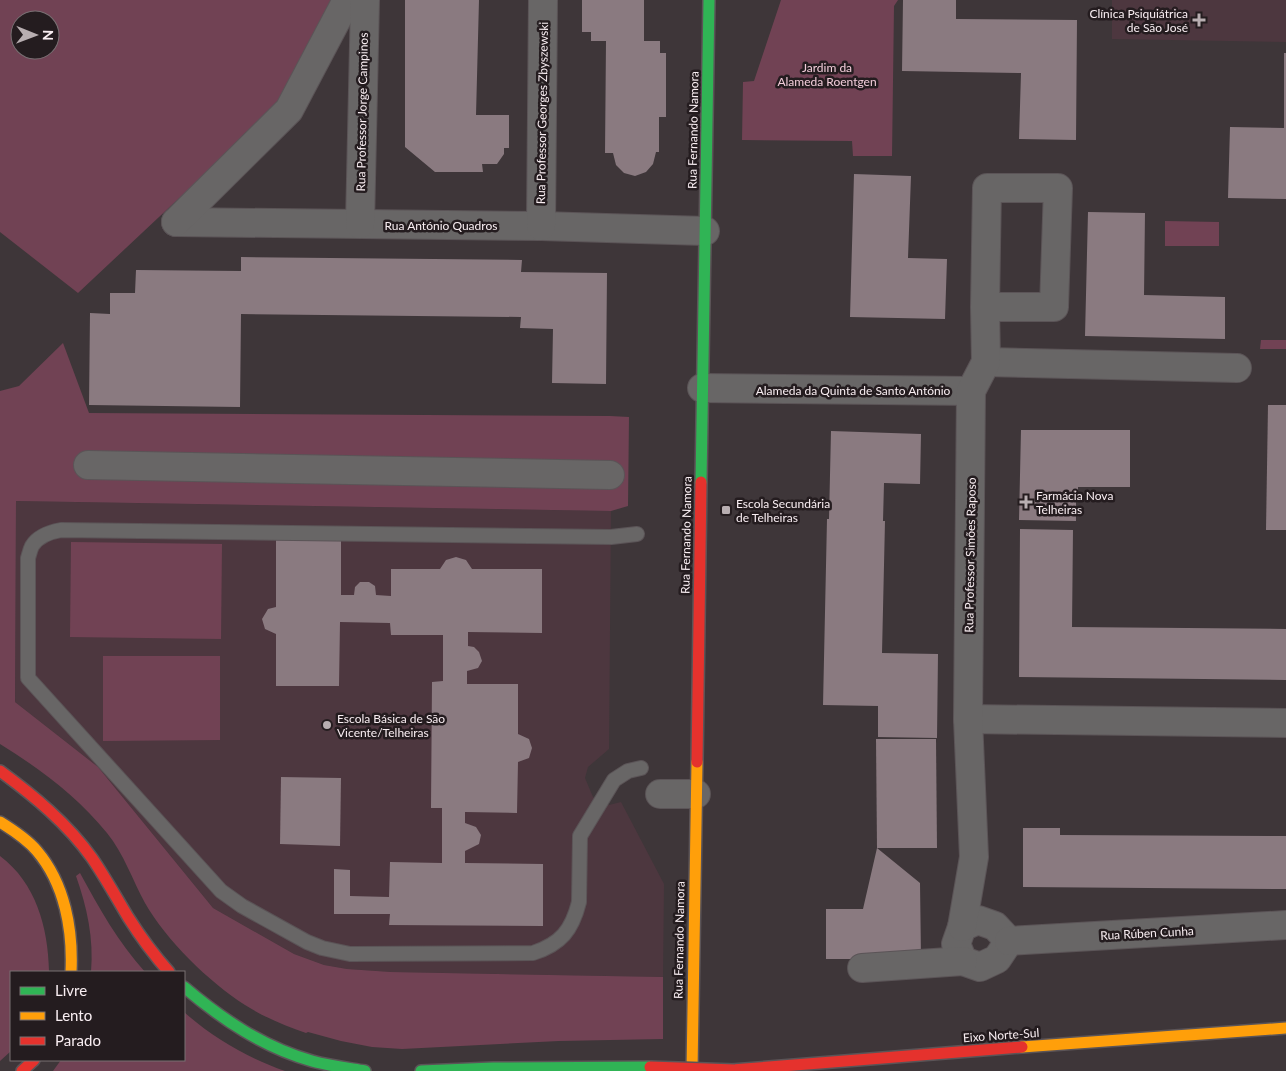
<svg xmlns="http://www.w3.org/2000/svg" width="1286" height="1071" font-family="Lato,sans-serif">
<style>
.built{fill:#4d373f}
.green{fill:#714254;fill-rule:evenodd}
.building{fill:#8a7a80}
.lines{fill:none;stroke-linecap:round;stroke-linejoin:round}
.lane-casing{stroke:#5b5457;stroke-width:16}
.street-casing{stroke:#5b5457;stroke-width:30}
.fast-casing{stroke:#5b5457;stroke-width:14}
.slow-casing{stroke:#5b5457;stroke-width:14}
.jam-casing{stroke:#5b5457;stroke-width:14}
.lane{stroke:#686666;stroke-width:14}
.street{stroke:#686666;stroke-width:28}
.fast{stroke:#30b455;stroke-width:11}
.slow{stroke:#ff9f0a;stroke-width:11}
.jam{stroke:#e5322d;stroke-width:11}
.jam-bridge-casing{stroke:#5b5457;stroke-width:14;stroke-linecap:butt}
.jam-bridge{stroke:#e5322d;stroke-width:11}
.poi-dot{fill:#b8aeb1;stroke:#241c1f;stroke-width:2}
.labels{text-anchor:middle;dominant-baseline:central;stroke-width:5;stroke-linejoin:round;paint-order:stroke}
.poi-label{font-size:12px;fill:#f9eef2;stroke:#241c1f;text-anchor:start}
.park-label{font-size:12px;fill:#f3cdda;stroke:#241c1f}
.street-label{font-size:12px;fill:#f9eef2;stroke:#241c1f}
</style>
<rect width="100%" height="100%" fill="#3e3639"/>
<g class="built">
<path d="M 1112,0 L 1286,0 L 1286,42 L 1112,39 Z"/>
<path d="M 16,501 L 611,511 L 609,749 L 588,767 L 585,778 L 593,797 L 609,805 L 621,802 L 664,884 L 663,977 L 391,972 L 347,969 L 324,965 L 294,954 L 213,908 L 98,767 L 15,702 Z"/>
</g>
<g class="green">
<path d="M 0,0 L 333,0 L 276,112 L 175,202 L 78,293 L 0,232 ZM 20,20 L 50,20 L 50,50 L 20,50 Z"/>
<path d="M 781,0 L 898,0 L 894,6 L 892,156 L 853,156 L 852,141 L 742,140 L 743,82 L 754,81 Z"/>
<path d="M 1165,221 L 1219,222 L 1219,246 L 1165,246 Z"/>
<path d="M 1261,340 L 1286,340 L 1286,349 L 1260,349 Z"/>
<path d="M 63,343 L 89,413 L 610,416 L 629,417 L 628,506 L 611,511 L 16,501 L 15,702 L 98,767 L 213,908 L 294,954 L 324,965 L 347,969 L 391,972 L 663,977 L 663,1039 L 559,1041 L 402,1049 L 372,1047 L 341,1041 L 308,1032 L 306,1033 C 285,1026 264,1017 245,1005 C 209,982 166,940 145,903 C 132,879 124,854 107,833 C 78,797 39,768 0,744 L 0,391 L 19,386 Z"/>
<path d="M 71,542 L 222,544 L 221,639 L 70,637 Z"/>
<path d="M 103,656 L 220,656 L 220,740 L 103,741 Z"/>
<path d="M 0,856 C 36,883 48,927 49,971 L 48,972 L 11,972 L 11,1051 L 0,1061 Z"/>
<path d="M 80,873 C 99,908 118,942 145,972 L 91,972 C 94,939 87,907 76,876 Z"/>
<path d="M 184,1012 C 213,1038 248,1058 285,1071 L 53,1071 L 61,1060 L 184,1060 Z"/>
</g>
<g class="building">
<path d="M 405,0 L 479,0 L 476,115 L 509,115 L 509,148 L 504,148 L 504,154 L 497,164 L 482,164 L 483,172 L 435,172 L 405,147 Z"/>
<path d="M 582,0 L 644,0 L 644,41 L 660,41 L 660,53 L 666,53 L 666,117 L 659,117 L 659,152 L 656,152 L 653,164 L 646,172 L 635,176 L 624,173 L 616,165 L 613,153 L 605,153 L 606,41 L 591,41 L 591,32 L 582,32 Z"/>
<path d="M 903,0 L 956,0 L 956,19 L 1077,20 L 1076,140 L 1019,139 L 1021,73 L 902,71 Z"/>
<path d="M 1284,53 L 1286,53 L 1286,199 L 1228,198 L 1230,127 L 1284,128 Z"/>
<path d="M 854,174 L 911,176 L 908,258 L 947,259 L 945,319 L 850,317 Z"/>
<path d="M 1088,212 L 1145,213 L 1144,295 L 1225,297 L 1225,339 L 1085,336 Z"/>
<path d="M 241,257 L 522,260 L 521,272 L 607,273 L 606,384 L 552,383 L 553,329 L 520,328 L 521,317 L 241,314 L 240,407 L 89,405 L 90,313 L 110,314 L 110,293 L 135,293 L 136,270 L 241,271 Z"/>
<path d="M 1268,405 L 1286,405 L 1286,530 L 1266,530 Z"/>
<path d="M 1021,430 L 1130,430 L 1130,487 L 1078,487 L 1078,496 L 1076,496 L 1076,521 L 1019,520 Z"/>
<path d="M 831,431 L 921,434 L 920,484 L 884,483 L 883,521 L 885,521 L 882,653 L 938,654 L 937,738 L 878,737 L 878,706 L 823,705 L 827,519 L 829,519 Z"/>
<path d="M 1020,529 L 1073,530 L 1072,627 L 1286,629 L 1286,680 L 1019,677 Z"/>
<path d="M 276,534 L 341,535 L 341,595 L 354,595 L 355,587 L 360,582 L 369,582 L 375,586 L 376,595 L 391,596 L 391,569 L 440,569 L 446,560 L 456,557 L 466,560 L 472,569 L 542,569 L 542,633 L 468,632 L 468,646 L 474,647 L 479,652 L 482,661 L 478,668 L 467,671 L 467,684 L 518,684 L 518,734 L 529,739 L 532,748 L 529,758 L 518,762 L 517,813 L 465,812 L 465,823 L 476,827 L 481,835 L 479,844 L 465,851 L 465,863 L 543,864 L 543,926 L 389,925 L 390,914 L 334,914 L 334,869 L 350,870 L 350,896 L 389,897 L 390,862 L 442,863 L 442,808 L 431,808 L 432,682 L 443,681 L 443,635 L 391,635 L 390,623 L 340,622 L 339,686 L 276,686 L 276,634 L 265,629 L 262,619 L 268,609 L 276,607 Z"/>
<path d="M 876,739 L 936,739 L 937,848 L 877,848 Z"/>
<path d="M 281,777 L 341,778 L 340,846 L 280,844 Z"/>
<path d="M 1023,828 L 1060,828 L 1060,835 L 1286,836 L 1286,889 L 1023,887 Z"/>
<path d="M 877,848 L 920,883 L 921,959 L 826,959 L 826,909 L 863,909 Z"/>
</g>
<g class="lines">
<g class="lane-casing">
<path id="lane" d="M 637,534 L 611,537 L 61,530 C 50,532 38,536 32,546 C 30,550 29,555 28,558 L 28,678 L 221,891 L 242,906 L 307,942 L 322,948 L 350,954 L 533,953 C 561,944 572,930 579,902 L 580,836 L 614,780 L 628,771 L 641,768"/>
</g>
<g class="street-casing">
<g id="street">
<path d="M 176,222 L 541,226 L 705,231"/>
<path d="M 176,222 L 289,110 L 347,0"/>
<path d="M 360,224 L 365,0"/>
<path d="M 541,226 L 543,0"/>
<path d="M 986,362 L 1237,368"/>
<path d="M 702,388 L 971,391"/>
<path d="M 88,465 L 610,475"/>
<path d="M 968,719 L 1286,723"/>
<path d="M 660,794 L 696,794"/>
<path d="M 978,920 L 995,926 L 1009,941 L 997,959 L 980,967 L 963,961 L 956,944 L 962,927 Z"/>
<path d="M 962,927 L 974,857 L 968,719 L 971,391 L 986,362 L 985,307 L 987,188 L 1058,188 L 1054,307 L 985,307"/>
<path d="M 1009,941 L 1286,925"/>
<path d="M 862,968 L 963,961"/>
</g>
</g>
<g class="fast-casing">
<g id="fast">
<path d="M 701,482 L 709,0"/>
<path d="M 184,987 C 223,1020 263,1047 312,1061 C 330,1066 347,1068 365,1071"/>
<path d="M 421,1071 L 493,1068 L 650,1067"/>
</g>
</g>
<g class="slow-casing">
<g id="slow">
<path d="M 0,822 C 13,830 27,839 37,851 C 65,884 73,930 71,972"/>
<path d="M 1022,1047 L 1286,1028"/>
<path d="M 692,1071 L 697,762"/>
</g>
</g>
<g class="jam-casing">
<g id="jam">
<path d="M 697,762 L 701,482"/>
<path d="M 0,771 C 34,796 67,823 92,858 C 105,877 116,897 128,917 C 140,936 154,955 169,972"/>
<path d="M 22,1071 L 34,1060"/>
<path d="M 719,1071 L 1022,1047"/>
</g>
</g>
<use href="#lane" class="lane"/>
<use href="#street" class="street"/>
<use href="#fast" class="fast"/>
<use href="#slow" class="slow"/>
<use href="#jam" class="jam"/>
<g class="jam-bridge-casing">
<path id="jam-bridge" d="M 650,1067 L 735,1070"/>
</g>
<use href="#jam-bridge" class="jam-bridge"/>
</g>
<g class="poi-dot">
<path d="M1196.5 12.5h5v5h5v5h-5v5h-5v-5h-5v-5h5z"/>
<path d="M1023.5 494.5h5v5h5v5h-5v5h-5v-5h-5v-5h5z"/>
<rect x="721" y="505" width="10" height="10" rx="2.5"/>
<circle cx="327" cy="725" r="5"/>
</g>
<g class="labels">
<g class="poi-label">
<text x="1188" y="13" text-anchor="end">Clínica Psiquiátrica<tspan x="1188" dy="14">de São José</tspan></text>
<text x="1036" y="495">Farmácia Nova<tspan x="1036" dy="14">Telheiras</tspan></text>
<text x="736" y="503">Escola Secundária<tspan x="736" dy="14">de Telheiras</tspan></text>
<text x="337" y="718">Escola Básica de São<tspan x="337" dy="14">Vicente/Telheiras</tspan></text>
</g>
<g class="park-label">
<text x="827" y="67">Jardim da<tspan x="827" dy="14">Alameda Roentgen</tspan></text>
</g>
<g class="street-label">
<text transform="translate(362 112) rotate(-89)">Rua Professor Jorge Campinos</text>
<text transform="translate(542 113) rotate(-89)">Rua Professor Georges Zbyszewski</text>
<text transform="translate(693 130) rotate(-89)">Rua Fernando Namora</text>
<text x="441" y="225">Rua António Quadros</text>
<text x="853" y="390">Alameda da Quinta de Santo António</text>
<text transform="translate(686 535) rotate(-89)">Rua Fernando Namora</text>
<text transform="translate(970 555) rotate(-89)">Rua Professor Simões Raposo</text>
<text transform="translate(1147 933) rotate(-3)">Rua Rúben Cunha</text>
<text transform="translate(679 940) rotate(-89)">Rua Fernando Namora</text>
<text transform="translate(1001 1035) rotate(-4)">Eixo Norte-Sul</text>
</g>
</g>
<rect x="10" y="971" width="175" height="90" fill="#241c1f" stroke="#797073"/>
<rect x="20" y="987" width="25" height="8" fill="#30b455" stroke="#797073"/>
<text x="55" y="996" font-size="15" fill="#f9eef2">Livre</text>
<rect x="20" y="1012" width="25" height="8" fill="#ff9f0a" stroke="#797073"/>
<text x="55" y="1021" font-size="15" fill="#f9eef2">Lento</text>
<rect x="20" y="1037" width="25" height="8" fill="#e5322d" stroke="#797073"/>
<text x="55" y="1046" font-size="15" fill="#f9eef2">Parado</text>
<g transform="translate(35 35) rotate(91)"><circle r="24" fill="#241c1f" stroke="#797073"/>
<path d="M0-4L9 19L0 12L-9 19Z" fill="#b8aeb1"/>
<text y="-8" font-size="14" font-weight="bold" text-anchor="middle" fill="#f9eef2">N</text>
</g>
</svg>
